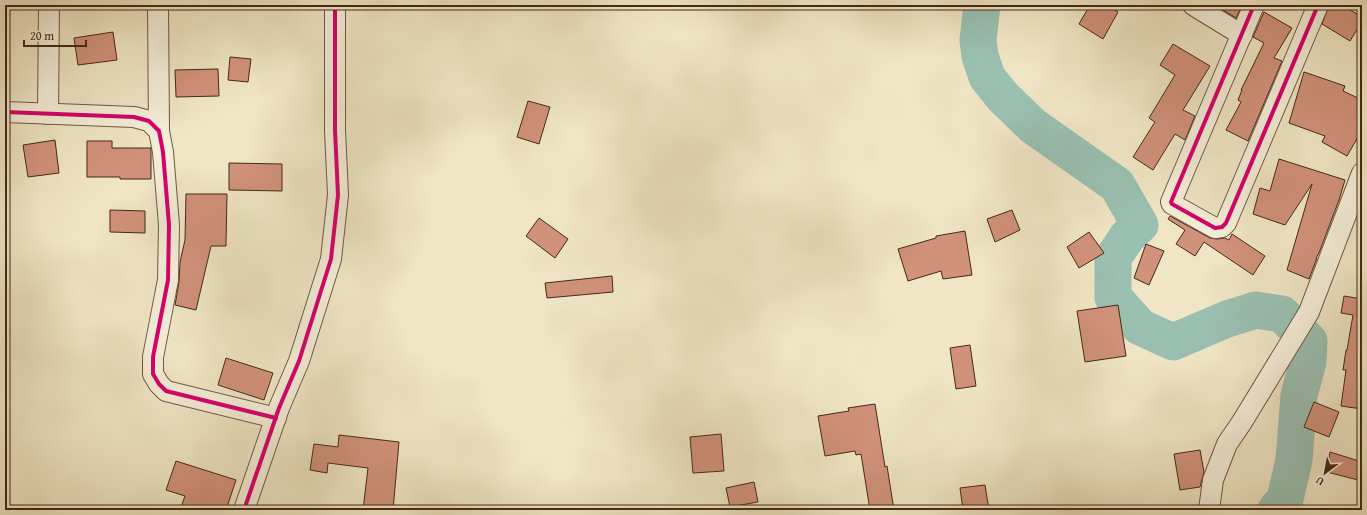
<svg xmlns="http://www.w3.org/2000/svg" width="1367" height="515" font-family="'Gentium Book Plus',serif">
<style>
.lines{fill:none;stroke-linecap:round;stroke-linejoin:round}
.river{stroke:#9ac0b2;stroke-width:37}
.building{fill:#d1927b;stroke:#452818}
.street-casing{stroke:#705843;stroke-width:22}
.street{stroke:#f5efd9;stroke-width:20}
.cycleway-casing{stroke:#f5efd9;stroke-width:6}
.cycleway{stroke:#d6006c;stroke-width:4}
</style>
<rect width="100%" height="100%" fill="#f0e6c5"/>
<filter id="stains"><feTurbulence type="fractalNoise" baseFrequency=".005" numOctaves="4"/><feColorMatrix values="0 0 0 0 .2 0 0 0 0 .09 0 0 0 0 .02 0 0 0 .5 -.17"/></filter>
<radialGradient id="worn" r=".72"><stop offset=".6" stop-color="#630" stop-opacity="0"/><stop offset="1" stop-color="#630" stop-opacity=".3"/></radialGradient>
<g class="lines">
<path class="river" d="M 982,5 L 978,40 L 980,56 L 987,77 L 1003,97 L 1033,126 L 1117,185 L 1140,225 L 1127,237 L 1113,258 L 1113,297 L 1140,327 L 1173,342 L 1227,319 L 1256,310 L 1282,314 L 1309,341 L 1308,362 L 1299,395 L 1294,460 L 1285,499 L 1276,510"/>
</g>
<g class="building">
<path d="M 1090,5 L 1106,5 L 1118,12 L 1103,39 L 1079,24 Z"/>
<path d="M 1215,5 L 1242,5 L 1236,18 Z"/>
<path d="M 1329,5 L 1342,5 L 1362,17 L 1362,21 L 1350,41 L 1322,24 Z"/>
<path d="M 1264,12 L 1292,28 L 1274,58 L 1282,61 L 1248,141 L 1226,130 L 1241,102 L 1238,100 L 1242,90 L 1241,90 L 1264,43 L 1253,37 Z"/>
<path d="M 113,32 L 117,60 L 78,65 L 74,38 Z"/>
<path d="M 1173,44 L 1210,66 L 1183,110 L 1195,116 L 1185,140 L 1175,134 L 1153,170 L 1133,157 L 1155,122 L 1149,118 L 1175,75 L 1160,65 Z"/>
<path d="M 230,57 L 251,59 L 248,82 L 228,80 Z"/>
<path d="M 218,69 L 219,96 L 176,97 L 175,70 Z"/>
<path d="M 1304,72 L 1345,86 L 1343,91 L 1362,100 L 1362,130 L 1347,156 L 1322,142 L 1325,136 L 1289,123 Z"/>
<path d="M 528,101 L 550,107 L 539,144 L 517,137 Z"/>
<path d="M 55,140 L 59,173 L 28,177 L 23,145 Z"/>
<path d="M 87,141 L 112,141 L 112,148 L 151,148 L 151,179 L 120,179 L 120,177 L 87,177 Z"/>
<path d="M 1279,159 L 1345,180 L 1339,200 L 1319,253 L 1316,258 L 1317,258 L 1309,279 L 1287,270 L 1312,184 L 1285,225 L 1253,214 L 1260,188 L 1270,191 Z"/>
<path d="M 229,163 L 282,164 L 282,191 L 229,190 Z"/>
<path d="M 186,194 L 227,194 L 226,246 L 211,246 L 196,310 L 175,305 L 179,282 L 180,262 L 185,240 Z"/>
<path d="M 110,210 L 145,211 L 145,233 L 110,232 Z"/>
<path d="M 1012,210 L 1020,230 L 995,242 L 987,219 Z"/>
<path d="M 1170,216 L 1210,238 L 1217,239 L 1225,238 L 1229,240 L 1232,234 L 1265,256 L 1253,275 L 1204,242 L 1195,256 L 1176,244 L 1185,230 L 1168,219 Z"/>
<path d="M 539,218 L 568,239 L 555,258 L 526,236 Z"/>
<path d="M 965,231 L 972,275 L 943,279 L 941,271 L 908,281 L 898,249 L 936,238 L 936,236 Z"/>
<path d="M 1089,232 L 1104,253 L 1079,268 L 1067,247 Z"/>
<path d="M 1146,244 L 1164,251 L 1149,285 L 1134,278 Z"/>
<path d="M 612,276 L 613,292 L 547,298 L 545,283 Z"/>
<path d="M 1344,296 L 1362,299 L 1362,409 L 1341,406 L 1346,370 L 1343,370 L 1346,350 L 1347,350 L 1353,315 L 1341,313 Z"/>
<path d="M 1118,305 L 1126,356 L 1085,362 L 1077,311 Z"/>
<path d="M 970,345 L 976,386 L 956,389 L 950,348 Z"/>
<path d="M 226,358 L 273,373 L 264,400 L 218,385 Z"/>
<path d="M 1314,402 L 1339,412 L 1329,437 L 1304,427 Z"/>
<path d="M 875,404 L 885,467 L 887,466 L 894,510 L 870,510 L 861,454 L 856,455 L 855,451 L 825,456 L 818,416 L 849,411 L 848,408 Z"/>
<path d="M 721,434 L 724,471 L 693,473 L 690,437 Z"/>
<path d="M 339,435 L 399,442 L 393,510 L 363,510 L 368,468 L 328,463 L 327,473 L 310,470 L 314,444 L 338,447 Z"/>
<path d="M 1200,450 L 1204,472 L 1200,487 L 1180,490 L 1174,454 Z"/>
<path d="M 1330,452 L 1362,462 L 1362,481 L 1327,472 Z"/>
<path d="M 176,461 L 236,480 L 226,510 L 180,510 L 185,496 L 166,490 Z"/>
<path d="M 754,482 L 758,502 L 730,507 L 726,488 Z"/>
<path d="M 985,485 L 989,510 L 963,510 L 960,488 Z"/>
</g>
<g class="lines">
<g class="street-casing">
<g id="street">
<path d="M 158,5 L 159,131"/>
<path d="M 1193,5 L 1242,35"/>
<path d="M 1254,5 L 1171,202 L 1172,204 L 1215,228 L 1222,227 L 1226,223 L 1318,5"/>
<path d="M 5,112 L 134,117 L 149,121 L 159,131 L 163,152 L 169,225 L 168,280 L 153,357 L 153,374 L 159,384 L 166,391 L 276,418"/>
<path d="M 48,114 L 49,5"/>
<path d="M 244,510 L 279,408 L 299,361 L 331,259 L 338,195 L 335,130 L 335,5"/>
<path d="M 1209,510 L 1213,480 L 1227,444 L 1242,422 L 1309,312 L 1362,173"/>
</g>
</g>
<use href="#street" class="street"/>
<g class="cycleway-casing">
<g id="cycleway">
<path d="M 1254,5 L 1171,202 L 1172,204 L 1215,228 L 1222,227 L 1226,223 L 1318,5"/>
<path d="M 5,112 L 134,117 L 149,121 L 159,131 L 163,152 L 169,225 L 168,280 L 153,357 L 153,374 L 159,384 L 166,391 L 276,418"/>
<path d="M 244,510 L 279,408 L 299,361 L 331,259 L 338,195 L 335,130 L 335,5"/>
</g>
</g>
<use href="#cycleway" class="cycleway"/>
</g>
<rect width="1367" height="515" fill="none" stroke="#f0e6c5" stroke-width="20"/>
<rect x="6" y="6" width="1355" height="503" fill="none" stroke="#452818" stroke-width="2"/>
<rect x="10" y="10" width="1347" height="495" fill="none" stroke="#452818"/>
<g transform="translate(1325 473) rotate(212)" stroke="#f5efd9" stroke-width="3" paint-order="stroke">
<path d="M0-3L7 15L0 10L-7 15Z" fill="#452818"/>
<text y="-6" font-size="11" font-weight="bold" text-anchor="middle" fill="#452818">U</text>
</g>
<path d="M24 40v6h62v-6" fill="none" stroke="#452818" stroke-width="2"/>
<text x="30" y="40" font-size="12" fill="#452818" stroke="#f5efd9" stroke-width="3" paint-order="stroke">20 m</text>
<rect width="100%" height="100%" filter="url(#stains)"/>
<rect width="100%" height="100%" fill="url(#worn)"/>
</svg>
